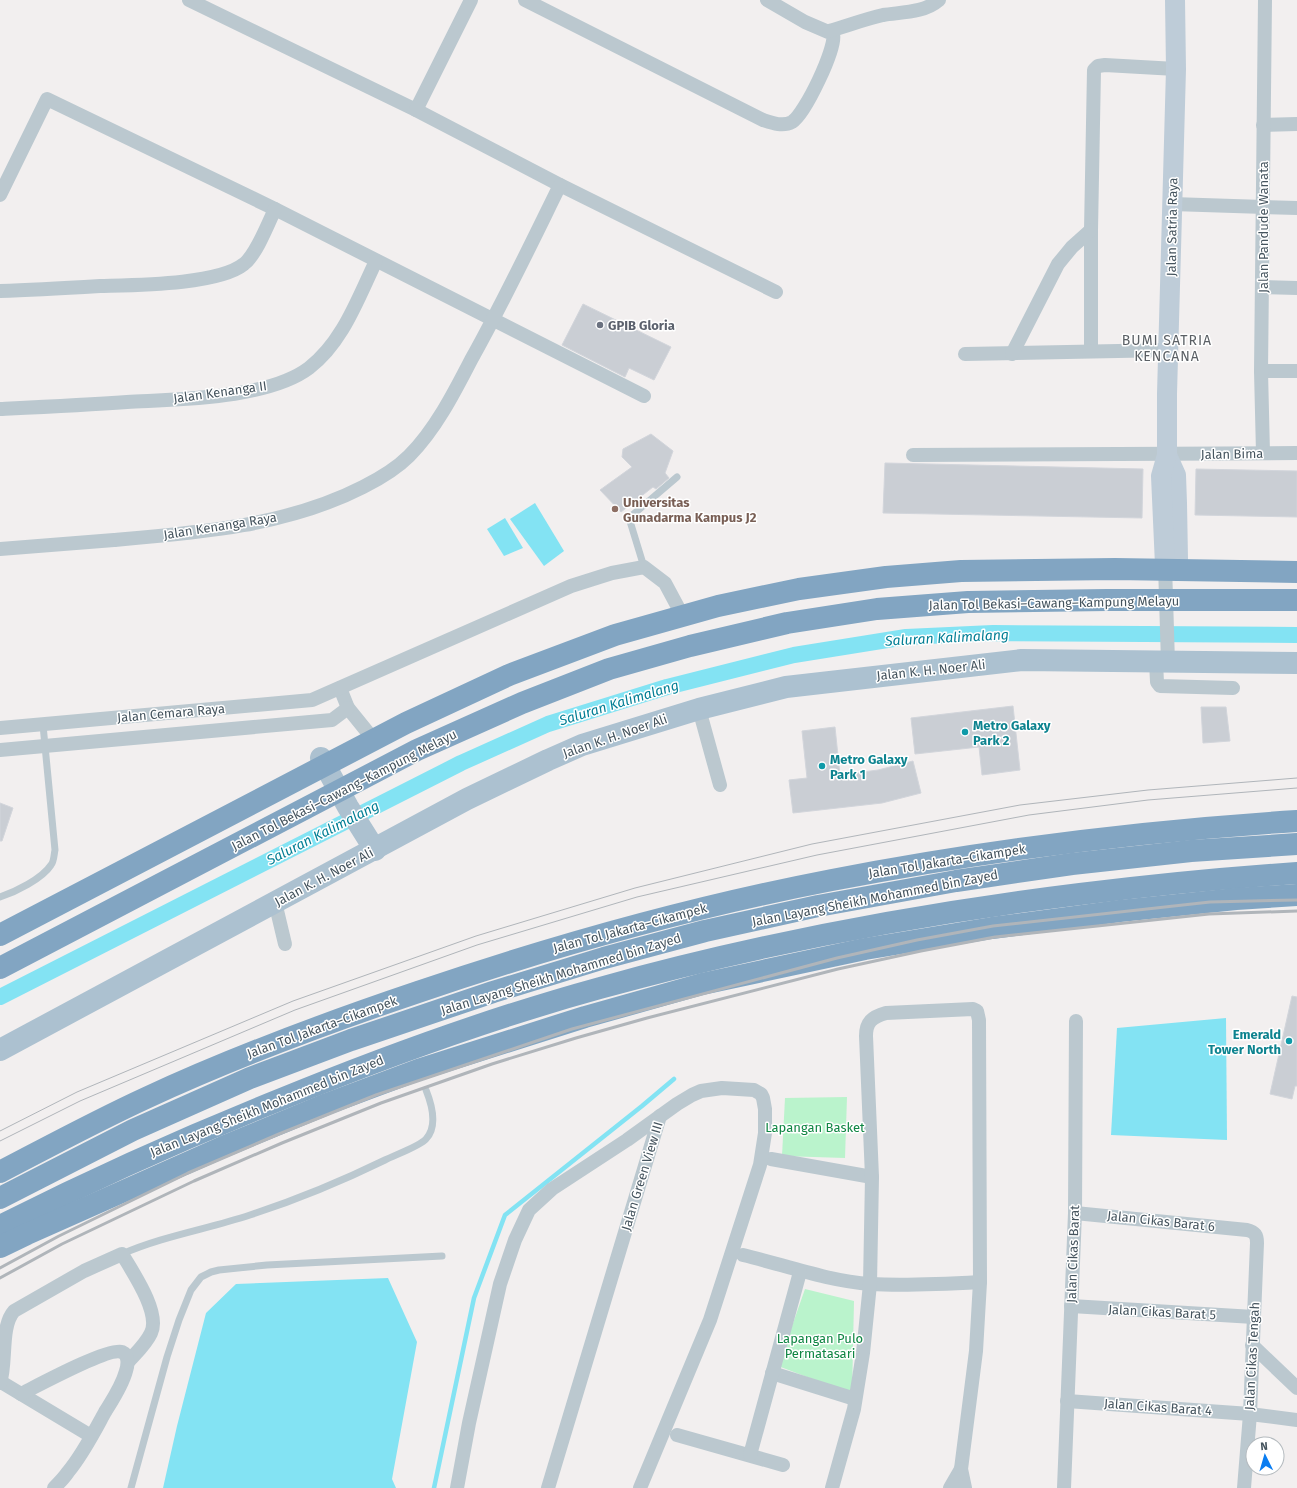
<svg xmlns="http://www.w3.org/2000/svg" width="1297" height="1488" font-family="'Fira Sans',sans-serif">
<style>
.green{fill:#baf3cc}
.water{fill:#83e3f3}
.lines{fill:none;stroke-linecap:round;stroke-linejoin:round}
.stream{stroke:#83e3f3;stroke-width:4.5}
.canal{stroke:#83e3f3;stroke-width:16}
.building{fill:#caced4;stroke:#d2d5db}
.lane{stroke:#bbc8cf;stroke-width:7}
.street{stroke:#bbc8cf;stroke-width:14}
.secondary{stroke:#beccd8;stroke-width:20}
.primary{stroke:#acc1d0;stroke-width:22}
.highway{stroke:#82a5c2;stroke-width:22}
.tram{stroke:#b0b5ba;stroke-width:1}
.rail{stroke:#b0b5ba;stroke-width:3}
.worship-dot{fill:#6b7280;stroke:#fff;stroke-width:1.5}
.education-dot{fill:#8d6e63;stroke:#fff;stroke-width:1.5}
.culture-dot{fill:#0f9aa8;stroke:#fff;stroke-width:1.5}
.labels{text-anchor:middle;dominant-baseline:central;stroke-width:3;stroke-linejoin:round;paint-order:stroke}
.street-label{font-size:13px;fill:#45545e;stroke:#fff}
.worship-label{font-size:13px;font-weight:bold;fill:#5b616d;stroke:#fff;text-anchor:start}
.education-label{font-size:13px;font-weight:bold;fill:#785e54;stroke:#fff;text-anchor:start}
.culture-label{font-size:13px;font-weight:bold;fill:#0d838f;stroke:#fff;text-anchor:start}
.park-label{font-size:13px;fill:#0f8643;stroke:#fff}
.neighbourhood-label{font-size:14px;letter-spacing:1px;fill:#5b6065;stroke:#fff}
.water-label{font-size:14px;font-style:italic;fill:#037f95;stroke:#fff}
</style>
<rect width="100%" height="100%" fill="#f2efef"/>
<g class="green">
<path d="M 847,1097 L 845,1158 L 782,1156 L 785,1098 Z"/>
<path d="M 805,1289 L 854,1301 L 852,1394 L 778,1366 Z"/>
</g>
<g class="water">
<path d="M 535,503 L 564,551 L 544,566 L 510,519 Z"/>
<path d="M 505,518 L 523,548 L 504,556 L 487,529 Z"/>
<path d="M 1226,1018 L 1227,1140 L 1111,1135 L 1117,1028 Z"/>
<path d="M 388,1278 L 417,1342 L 392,1479 L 396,1488 L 163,1488 L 177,1426 L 206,1313 L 236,1284 Z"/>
</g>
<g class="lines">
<path class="stream" d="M 434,1488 L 474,1298 L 505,1215 L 642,1106 L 674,1079"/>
<path class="canal" d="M 0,997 L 461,763 L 548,724 L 667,687 L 794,655 L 906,637 L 993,633 L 1297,635"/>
</g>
<g class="building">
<path d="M 583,304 L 671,347 L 654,380 L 629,368 L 625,377 L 562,345 Z"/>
<path d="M 651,434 L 673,451 L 665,473 L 669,478 L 656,489 L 653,487 L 621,512 L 600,490 L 632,467 L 622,457 L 623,449 Z"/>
<path d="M 885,463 L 1143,469 L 1142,518 L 883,513 Z"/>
<path d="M 1196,469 L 1297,471 L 1297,517 L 1195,515 Z"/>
<path d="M 1013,706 L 1020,770 L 982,775 L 979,747 L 915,754 L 911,718 Z"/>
<path d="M 1201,707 L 1226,707 L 1230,741 L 1203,743 Z"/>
<path d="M 835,727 L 840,775 L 878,770 L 913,761 L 921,793 L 882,803 L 793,813 L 789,780 L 807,778 L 802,731 Z"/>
<path d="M 0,803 L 13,808 L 2,841 L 0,841 Z"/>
<path d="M 1292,996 L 1297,997 L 1297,1086 L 1295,1086 L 1292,1099 L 1270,1094 Z"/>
</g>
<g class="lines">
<g class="lane">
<path d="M 644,567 L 629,518 L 677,477"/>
<path d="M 0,897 C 15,892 42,879 51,865 C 54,862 54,854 55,850 L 43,725"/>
<path d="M 122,1254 C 163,1236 208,1229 250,1215 C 296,1200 342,1181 385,1160 C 395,1155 420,1146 426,1139 C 438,1126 432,1105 426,1090"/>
<path d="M 131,1488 L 167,1357 L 179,1320 L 191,1290 L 201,1277 L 211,1272 L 219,1270 L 267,1265 L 442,1256"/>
</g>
<g class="street">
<path d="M 189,0 L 416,110 L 560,185 L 776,292"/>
<path d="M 525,0 L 763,120 C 772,123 783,127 792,122 C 805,114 837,47 833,34 L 805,22 L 767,0"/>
<path d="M 829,31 C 847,26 865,19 883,15 C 902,12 924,13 939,0"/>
<path d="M 416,110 L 471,0"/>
<path d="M 1263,125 L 1297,124"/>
<path d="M 0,195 L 47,99 L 275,209 L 644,396"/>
<path d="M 1172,204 L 1297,208"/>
<path d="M 1262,287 L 1297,288"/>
<path d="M 0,291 C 33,290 67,288 100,286 C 134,285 218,285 244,264 C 256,255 268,224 275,209"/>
<path d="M 1091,351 L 1091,230 L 1094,70 L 1098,66 L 1105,65 L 1176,69"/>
<path d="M 965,354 L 1169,350"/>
<path d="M 1012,354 L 1058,264 L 1072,247 L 1091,230"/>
<path d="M 1261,371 L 1297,371"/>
<path d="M 0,409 C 42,407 85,405 127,402 C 178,399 268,399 309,368 C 343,342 358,298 376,261"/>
<path d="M 1263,453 L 1261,371 L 1265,0"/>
<path d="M 913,455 L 1297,453"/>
<path d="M 0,549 C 38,546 76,543 114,540 C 198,533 287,526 363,487 C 379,479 396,469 409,456 C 435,430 454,393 471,360 C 503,303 531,244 560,185"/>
<path d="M 1165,565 L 1168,663"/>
<path d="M 1156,662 L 1157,682 L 1160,686 L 1233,688"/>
<path d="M 340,688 L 348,708 L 369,734"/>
<path d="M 699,709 L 720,785"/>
<path d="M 0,728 L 312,700 L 571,586 L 612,573 L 644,567 L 665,583 L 680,611"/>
<path d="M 0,750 L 332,720 L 348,708"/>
<path d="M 275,902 L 285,944"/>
<path d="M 771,1159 L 872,1177"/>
<path d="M 1075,1213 L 1247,1230 C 1255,1232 1257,1235 1257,1243 L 1250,1414 L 1244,1488"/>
<path d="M 743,1255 C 785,1265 827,1281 871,1284 C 907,1286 944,1284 980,1282"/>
<path d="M 1071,1306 L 1254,1317"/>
<path d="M 1252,1345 L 1297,1388"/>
<path d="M 772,1373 L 855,1399"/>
<path d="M 1,1382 L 91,1436"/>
<path d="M 0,1383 C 7,1363 0,1327 14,1311 L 84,1271 L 122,1254 C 132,1271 161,1313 151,1333 C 146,1344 136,1353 128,1362"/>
<path d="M 21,1394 C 37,1386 109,1347 122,1352 C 129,1355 128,1365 126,1371 C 122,1386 113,1399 105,1412 C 94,1432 83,1454 68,1472 C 64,1478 59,1483 54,1488"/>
<path d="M 1067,1401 L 1250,1414 L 1297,1420"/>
<path d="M 677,1435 L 783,1465"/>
<path d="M 750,1455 L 800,1272"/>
<path d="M 457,1488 L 469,1423 L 500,1284 L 515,1240 L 529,1210 L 552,1189 L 627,1140 L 677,1104 L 692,1095 L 701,1091 L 722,1088 L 754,1090 L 761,1094 L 763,1098 L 765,1109 L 765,1133 L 760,1165 L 710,1320 L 640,1488"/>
<path d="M 548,1488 L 660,1116"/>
<path d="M 832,1488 L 854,1409 L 863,1353 L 870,1284 L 872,1177 L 866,1036 C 866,1022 872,1017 886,1013 L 973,1009 L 977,1011 L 979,1020 L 980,1282 L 976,1351 L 961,1469 L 965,1488"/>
<path d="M 950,1488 L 961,1469"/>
<path d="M 1064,1488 L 1075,1213 L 1076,1021"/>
</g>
<g class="secondary">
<path d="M 1167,455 L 1176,475 L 1177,503 L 1178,559"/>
<path d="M 1165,565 L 1161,476 L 1167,455 L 1167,394 L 1176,69 L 1175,0"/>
</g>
<g class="primary">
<path d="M 321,758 L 348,807 L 375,850"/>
<path d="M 0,1050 L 467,799 L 548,760 L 582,745 L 699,709 L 786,687 L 1022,660 L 1297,663"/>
</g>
<g class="highway">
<path d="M 0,935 L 406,723 L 509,675 L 615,635 L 718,606 L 799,589 L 886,577 L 961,571 L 1115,569 L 1297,572"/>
<path d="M 0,968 L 417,750 L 522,703 L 609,669 L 690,646 L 787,623 L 877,609 L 968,602 L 1107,600 L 1297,600"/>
<path d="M 0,1172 C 48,1147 96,1121 146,1098 C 234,1057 326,1023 418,992 C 553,946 692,907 832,880 C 986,850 1141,831 1297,821"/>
<path d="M 0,1198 L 133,1130 L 250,1078 L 351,1040 L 493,992 L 604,958 L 705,931 L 818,906 L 956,881 L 1072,864 L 1191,851 L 1297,844"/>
<path d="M 0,1226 C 91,1180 184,1138 279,1100 C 384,1057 491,1018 600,988 C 758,944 918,914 1080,894 C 1152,885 1224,878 1297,873"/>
<path d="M 0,1247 L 27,1234 L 223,1147 L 327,1104 L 418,1070 L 585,1017 L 702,984 L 865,949 L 992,928 L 1120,911 L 1236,899 L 1297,895"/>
</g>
<g class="tram">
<path d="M 0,1131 L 77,1092 L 293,1001 L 476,936 L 635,888 L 812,844 L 1020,805 L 1148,790 L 1297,778"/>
<path d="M 0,1141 L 80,1101 L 295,1010 L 477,945 L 637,897 L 817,855 L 1029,815 L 1148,800 L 1297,788"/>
</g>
<g class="rail">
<path d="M 0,1268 L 59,1236 L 188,1173 L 279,1134 L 376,1095 L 572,1029 L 837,958 L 917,940 L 993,926 L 1210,902 L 1297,900"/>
<path d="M 0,1278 L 62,1244 L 194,1181 L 282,1143 L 381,1103 L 492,1064 L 576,1038 L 647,1018 L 838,969 L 921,951 L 995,937 L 1209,914 L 1297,911"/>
</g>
</g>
<circle class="worship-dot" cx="600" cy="325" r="4"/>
<circle class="education-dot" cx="615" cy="509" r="4"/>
<g class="culture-dot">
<circle cx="965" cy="732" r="4"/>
<circle cx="822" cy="766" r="4"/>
<circle cx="1289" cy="1041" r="4"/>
</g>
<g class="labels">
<g class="street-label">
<text transform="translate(1172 227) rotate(-89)">Jalan Satria Raya</text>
<text transform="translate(1263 227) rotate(-90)">Jalan Pandude Wanata</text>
<text transform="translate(220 392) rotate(-8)">Jalan Kenanga II</text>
<text transform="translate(1232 454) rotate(-1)">Jalan Bima</text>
<text transform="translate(220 526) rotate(-9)">Jalan Kenanga Raya</text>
<text transform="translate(1054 603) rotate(-1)">Jalan Tol Bekasi–Cawang–Kampung Melayu</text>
<text transform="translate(931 670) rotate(-6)">Jalan K. H. Noer Ali</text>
<text transform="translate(171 713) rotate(-5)">Jalan Cemara Raya</text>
<text transform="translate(615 736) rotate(-19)">Jalan K. H. Noer Ali</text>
<text transform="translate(344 790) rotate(-27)">Jalan Tol Bekasi–Cawang–Kampung Melayu</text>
<text transform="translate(947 861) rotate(-9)">Jalan Tol Jakarta–Cikampek</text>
<text transform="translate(324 877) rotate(-28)">Jalan K. H. Noer Ali</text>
<text transform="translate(875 898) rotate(-11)">Jalan Layang Sheikh Mohammed bin Zayed</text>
<text transform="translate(630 928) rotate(-15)">Jalan Tol Jakarta–Cikampek</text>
<text transform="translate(561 974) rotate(-17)">Jalan Layang Sheikh Mohammed bin Zayed</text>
<text transform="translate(322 1027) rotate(-20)">Jalan Tol Jakarta–Cikampek</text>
<text transform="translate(267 1106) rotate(-22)">Jalan Layang Sheikh Mohammed bin Zayed</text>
<text transform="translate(642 1176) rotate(-73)">Jalan Green View III</text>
<text transform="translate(1161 1221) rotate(6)">Jalan Cikas Barat 6</text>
<text transform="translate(1073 1254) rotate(-88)">Jalan Cikas Barat</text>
<text transform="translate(1162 1312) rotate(3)">Jalan Cikas Barat 5</text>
<text transform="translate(1252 1356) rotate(-87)">Jalan Cikas Tengah</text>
<text transform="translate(1158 1407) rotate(4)">Jalan Cikas Barat 4</text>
</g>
<g class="worship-label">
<text x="608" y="325">GPIB Gloria</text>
</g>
<g class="education-label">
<text x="623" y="502">Universitas<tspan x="623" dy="15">Gunadarma Kampus J2</tspan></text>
</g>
<g class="culture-label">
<text x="973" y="725">Metro Galaxy<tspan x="973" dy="15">Park 2</tspan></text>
<text x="830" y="759">Metro Galaxy<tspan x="830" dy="15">Park 1</tspan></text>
<text x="1281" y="1034" text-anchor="end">Emerald<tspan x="1281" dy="15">Tower North</tspan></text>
</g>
<g class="park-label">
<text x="815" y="1127">Lapangan Basket</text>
<text x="820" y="1338">Lapangan Pulo<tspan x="820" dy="15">Permatasari</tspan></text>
</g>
<g class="neighbourhood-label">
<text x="1167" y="340">BUMI SATRIA<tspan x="1167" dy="16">KENCANA</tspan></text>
</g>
<g class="water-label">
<text transform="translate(947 638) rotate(-3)">Saluran Kalimalang</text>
<text transform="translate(619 703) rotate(-17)">Saluran Kalimalang</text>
<text transform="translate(323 833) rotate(-27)">Saluran Kalimalang</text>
</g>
</g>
<g transform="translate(1265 1456) rotate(355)"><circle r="19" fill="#ffffff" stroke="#b5bbbf"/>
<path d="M0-3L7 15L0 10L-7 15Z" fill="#0a7df1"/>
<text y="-6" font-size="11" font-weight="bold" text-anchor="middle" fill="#45545e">N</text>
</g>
</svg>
